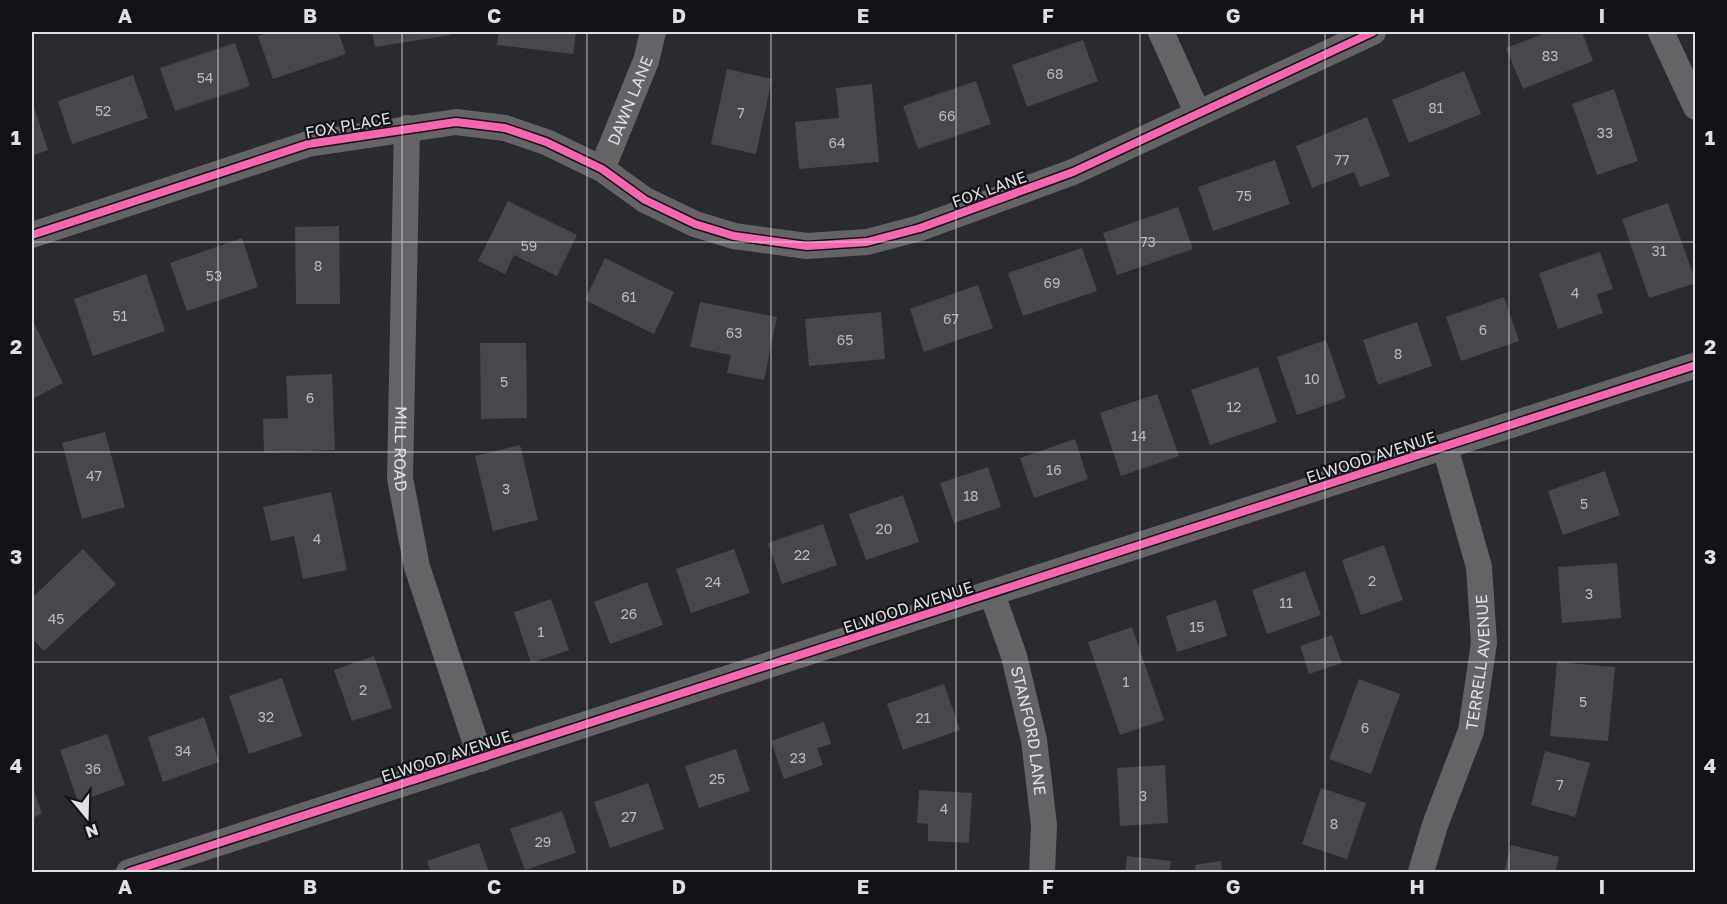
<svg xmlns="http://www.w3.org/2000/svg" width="1727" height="904" font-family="'Golos Text',sans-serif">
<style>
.building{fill:#47484b}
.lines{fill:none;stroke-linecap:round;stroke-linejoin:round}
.street{stroke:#646466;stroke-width:26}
.cycleway-casing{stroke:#121316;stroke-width:11}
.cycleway{stroke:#f766af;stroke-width:8}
.grid{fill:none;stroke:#dfe0e5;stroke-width:1.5;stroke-opacity:0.55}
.labels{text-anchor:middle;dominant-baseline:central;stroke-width:4.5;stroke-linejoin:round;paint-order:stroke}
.number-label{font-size:14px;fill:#b9babe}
.street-label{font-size:16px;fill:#dfe0e5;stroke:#121316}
.neatline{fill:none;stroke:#dfe0e5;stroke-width:2}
.grid-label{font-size:20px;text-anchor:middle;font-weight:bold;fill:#dfe0e5}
</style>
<rect width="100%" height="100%" fill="#2a2b2f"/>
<g class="building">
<path d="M 271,32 L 338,32 L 346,54 L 273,79 L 258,36 Z"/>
<path d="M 372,32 L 450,32 L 451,35 L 375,47 Z"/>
<path d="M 499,32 L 576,32 L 573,54 L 497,45 Z"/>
<path d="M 1548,32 L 1582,32 L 1593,61 L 1523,89 L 1506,48 Z"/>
<path d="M 1083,40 L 1098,81 L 1027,107 L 1012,65 Z"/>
<path d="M 235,43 L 250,86 L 175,111 L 160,68 Z"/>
<path d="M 727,69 L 772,79 L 756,154 L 711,144 Z"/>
<path d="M 1464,71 L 1481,114 L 1409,143 L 1392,100 Z"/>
<path d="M 133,75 L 148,118 L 72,144 L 58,101 Z"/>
<path d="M 976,81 L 991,124 L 918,149 L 903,106 Z"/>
<path d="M 872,84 L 879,162 L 799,169 L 795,122 L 839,118 L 836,88 Z"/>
<path d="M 1614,89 L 1638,161 L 1597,175 L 1572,104 Z"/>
<path d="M 34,107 L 48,150 L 32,156 L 32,108 Z"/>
<path d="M 1367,117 L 1390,176 L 1360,187 L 1354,172 L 1312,188 L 1296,146 Z"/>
<path d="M 1275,160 L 1290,204 L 1213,231 L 1198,187 Z"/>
<path d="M 508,201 L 577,235 L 557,276 L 514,255 L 505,274 L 478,261 Z"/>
<path d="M 1668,203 L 1696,283 L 1649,298 L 1622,219 Z"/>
<path d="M 1178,207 L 1193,249 L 1117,275 L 1103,233 Z"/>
<path d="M 339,226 L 340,304 L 296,304 L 295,227 Z"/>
<path d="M 242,238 L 258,287 L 187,311 L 170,263 Z"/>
<path d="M 1082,248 L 1097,291 L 1023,316 L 1008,273 Z"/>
<path d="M 1600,252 L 1613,289 L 1597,294 L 1603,313 L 1558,329 L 1539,273 Z"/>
<path d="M 605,258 L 674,292 L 654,334 L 585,300 Z"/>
<path d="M 146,274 L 165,331 L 93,356 L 74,299 Z"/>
<path d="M 978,285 L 993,328 L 924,352 L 910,309 Z"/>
<path d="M 1504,297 L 1519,341 L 1461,361 L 1446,317 Z"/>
<path d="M 700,302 L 777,317 L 764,380 L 727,373 L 731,355 L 690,347 Z"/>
<path d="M 881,312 L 885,359 L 809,366 L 805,319 Z"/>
<path d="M 32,319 L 63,383 L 32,399 Z"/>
<path d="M 1417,322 L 1432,366 L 1378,385 L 1363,340 Z"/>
<path d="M 1326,340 L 1346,398 L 1297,415 L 1277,357 Z"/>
<path d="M 480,343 L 526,343 L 527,418 L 481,419 Z"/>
<path d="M 1258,367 L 1277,422 L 1210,445 L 1191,390 Z"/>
<path d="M 332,374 L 335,450 L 264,453 L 263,419 L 288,418 L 286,376 Z"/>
<path d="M 1157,394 L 1179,456 L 1121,476 L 1100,413 Z"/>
<path d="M 105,432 L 125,507 L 82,519 L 62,443 Z"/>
<path d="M 1075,439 L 1088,479 L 1034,498 L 1020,458 Z"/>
<path d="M 520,445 L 538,520 L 493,531 L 475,456 Z"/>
<path d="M 988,467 L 1001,507 L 954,523 L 940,483 Z"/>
<path d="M 1605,471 L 1620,515 L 1563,535 L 1548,491 Z"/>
<path d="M 331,492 L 347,570 L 303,579 L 294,536 L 271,541 L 263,507 Z"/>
<path d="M 903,495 L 919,542 L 866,560 L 849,514 Z"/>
<path d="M 823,524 L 837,565 L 782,584 L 768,543 Z"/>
<path d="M 1384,545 L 1403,600 L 1361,615 L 1342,560 Z"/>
<path d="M 83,549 L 116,584 L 44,651 L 32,638 L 32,598 Z"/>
<path d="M 734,549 L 750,593 L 691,613 L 676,569 Z"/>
<path d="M 1617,563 L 1621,618 L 1562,623 L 1558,567 Z"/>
<path d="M 1305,571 L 1321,615 L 1267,634 L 1252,590 Z"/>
<path d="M 647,582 L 663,625 L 610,644 L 594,602 Z"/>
<path d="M 551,599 L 569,650 L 531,663 L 514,612 Z"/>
<path d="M 1216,600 L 1227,636 L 1177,652 L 1166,616 Z"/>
<path d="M 1132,627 L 1164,720 L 1120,735 L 1088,642 Z"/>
<path d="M 1332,635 L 1342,663 L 1309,674 L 1300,646 Z"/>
<path d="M 374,656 L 392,708 L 352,721 L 334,670 Z"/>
<path d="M 1557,662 L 1615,667 L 1608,741 L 1550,736 Z"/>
<path d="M 282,678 L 302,736 L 249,754 L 229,696 Z"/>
<path d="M 1359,679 L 1400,694 L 1371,774 L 1329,759 Z"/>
<path d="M 944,684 L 960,730 L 903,750 L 887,704 Z"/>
<path d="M 204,717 L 219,762 L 163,782 L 148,737 Z"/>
<path d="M 824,722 L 831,744 L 817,748 L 823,765 L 784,779 L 771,741 Z"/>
<path d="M 107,734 L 125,785 L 78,802 L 60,750 Z"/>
<path d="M 736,749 L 750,791 L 699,808 L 685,766 Z"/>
<path d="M 1545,751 L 1590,763 L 1575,817 L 1531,805 Z"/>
<path d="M 1165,765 L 1168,823 L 1120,826 L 1117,768 Z"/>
<path d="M 648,783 L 664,829 L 610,848 L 594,802 Z"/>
<path d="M 32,785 L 42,814 L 32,818 Z"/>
<path d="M 1321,788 L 1366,803 L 1347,859 L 1302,844 Z"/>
<path d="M 919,790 L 972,793 L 969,843 L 928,841 L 928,824 L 917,823 Z"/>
<path d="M 562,811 L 576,853 L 525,870 L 510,829 Z"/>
<path d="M 479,843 L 489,872 L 431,872 L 427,861 Z"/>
<path d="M 1511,845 L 1559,857 L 1555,872 L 1504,872 Z"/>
<path d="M 1127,856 L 1171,861 L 1169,872 L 1125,872 Z"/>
<path d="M 1221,861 L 1222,872 L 1196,872 L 1195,865 Z"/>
</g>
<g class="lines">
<g class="street">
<path d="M 1161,32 L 1198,114"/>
<path d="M 1661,32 L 1696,107"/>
<path id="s1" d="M 407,128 L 400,478 L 417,567 L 481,759"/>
<path id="s2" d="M 602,169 L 646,61 L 653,32"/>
<path d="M 32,235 L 308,144 L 456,122 L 505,128 L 546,142 L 602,169 L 645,200 L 695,224 L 734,236 L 807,246 L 867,242 L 920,228 L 1073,172 L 1373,32"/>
<path id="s3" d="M 992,594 L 1014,656 L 1034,740 L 1044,825 L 1042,872"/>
<path d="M 129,872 L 1696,365"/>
<path id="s4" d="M 1421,872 L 1435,825 L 1471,731 L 1484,643 L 1479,567 L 1445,447"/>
</g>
<g class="cycleway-casing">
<g id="cycleway">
<path d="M 32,235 L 308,144 L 456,122 L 505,128 L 546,142 L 602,169 L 645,200 L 695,224 L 734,236 L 807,246 L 867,242 L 920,228 L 1073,172 L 1373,32"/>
<path d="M 129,872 L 1696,365"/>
</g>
</g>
<use href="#cycleway" class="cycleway"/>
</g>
<path class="grid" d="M 218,32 L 218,872M 402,32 L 402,872M 587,32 L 587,872M 771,32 L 771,872M 956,32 L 956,872M 1140,32 L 1140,872M 1325,32 L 1325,872M 1509,32 L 1509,872M 32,242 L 1696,242M 32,452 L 1696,452M 32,662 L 1696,662"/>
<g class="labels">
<g class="number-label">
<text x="1550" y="55">83</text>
<text x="1055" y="73">68</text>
<text x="205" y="77">54</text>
<text x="1436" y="107">81</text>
<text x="103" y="110">52</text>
<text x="741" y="112">7</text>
<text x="947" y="115">66</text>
<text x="1605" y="132">33</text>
<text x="837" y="142">64</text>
<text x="1342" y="159">77</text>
<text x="1244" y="195">75</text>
<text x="1148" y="241">73</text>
<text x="529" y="245">59</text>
<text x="1659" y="250">31</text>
<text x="318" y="265">8</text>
<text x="214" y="275">53</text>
<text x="1052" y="282">69</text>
<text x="1575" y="292">4</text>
<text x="629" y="296">61</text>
<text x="120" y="315">51</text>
<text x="951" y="318">67</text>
<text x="1483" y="329">6</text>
<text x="734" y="332">63</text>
<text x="845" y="339">65</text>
<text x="1398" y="353">8</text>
<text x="1312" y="378">10</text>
<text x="504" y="381">5</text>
<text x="310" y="397">6</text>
<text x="1234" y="406">12</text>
<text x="1139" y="435">14</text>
<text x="1054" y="469">16</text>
<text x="94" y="475">47</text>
<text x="506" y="488">3</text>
<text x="971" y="495">18</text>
<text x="1584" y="503">5</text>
<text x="884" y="528">20</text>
<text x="317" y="538">4</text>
<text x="802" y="554">22</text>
<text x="1372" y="580">2</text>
<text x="713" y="581">24</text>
<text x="1589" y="593">3</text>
<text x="1286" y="602">11</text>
<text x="629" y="613">26</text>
<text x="56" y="618">45</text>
<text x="1197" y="626">15</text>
<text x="541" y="631">1</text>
<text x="1126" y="681">1</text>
<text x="363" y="689">2</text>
<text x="1583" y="701">5</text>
<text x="266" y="716">32</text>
<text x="923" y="717">21</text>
<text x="1365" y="727">6</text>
<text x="183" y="750">34</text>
<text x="798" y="757">23</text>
<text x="93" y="768">36</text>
<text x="717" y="778">25</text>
<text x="1560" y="784">7</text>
<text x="1143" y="795">3</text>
<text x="944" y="808">4</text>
<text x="629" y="816">27</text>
<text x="1334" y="823">8</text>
<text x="543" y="841">29</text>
</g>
<g class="street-label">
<text stroke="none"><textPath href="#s2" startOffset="74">DAWN LANE</textPath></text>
<text transform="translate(348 125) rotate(-10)">FOX PLACE</text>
<text transform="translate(989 189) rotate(-20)">FOX LANE</text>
<text stroke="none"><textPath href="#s1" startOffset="321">MILL ROAD</textPath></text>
<text transform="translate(1371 457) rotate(-18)">ELWOOD AVENUE</text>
<text transform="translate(908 607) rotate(-18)">ELWOOD AVENUE</text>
<text stroke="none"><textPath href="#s4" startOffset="219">TERRELL AVENUE</textPath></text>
<text stroke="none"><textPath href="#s3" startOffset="142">STANFORD LANE</textPath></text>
<text transform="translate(446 756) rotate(-18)">ELWOOD AVENUE</text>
</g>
</g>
<rect width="1727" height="904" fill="none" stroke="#121316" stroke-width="66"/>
<g transform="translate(87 817) rotate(161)" stroke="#121316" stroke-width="4.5" paint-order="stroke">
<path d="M0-4.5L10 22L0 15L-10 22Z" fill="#dfe0e5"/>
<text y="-9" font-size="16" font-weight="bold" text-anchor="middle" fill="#dfe0e5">N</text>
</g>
<rect x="33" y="33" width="1661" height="838" class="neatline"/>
<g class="grid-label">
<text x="125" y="23">A</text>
<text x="310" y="23">B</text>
<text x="494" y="23">C</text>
<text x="679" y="23">D</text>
<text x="863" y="23">E</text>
<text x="1048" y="23">F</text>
<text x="1233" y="23">G</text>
<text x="1417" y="23">H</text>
<text x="1602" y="23">I</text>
<text x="16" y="145">1</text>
<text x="1710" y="145">1</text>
<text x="16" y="354">2</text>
<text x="1710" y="354">2</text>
<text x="16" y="564">3</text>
<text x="1710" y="564">3</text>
<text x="16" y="773">4</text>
<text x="1710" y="773">4</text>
<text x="125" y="894">A</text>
<text x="310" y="894">B</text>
<text x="494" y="894">C</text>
<text x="679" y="894">D</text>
<text x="863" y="894">E</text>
<text x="1048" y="894">F</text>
<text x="1233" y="894">G</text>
<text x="1417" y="894">H</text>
<text x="1602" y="894">I</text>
</g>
</svg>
